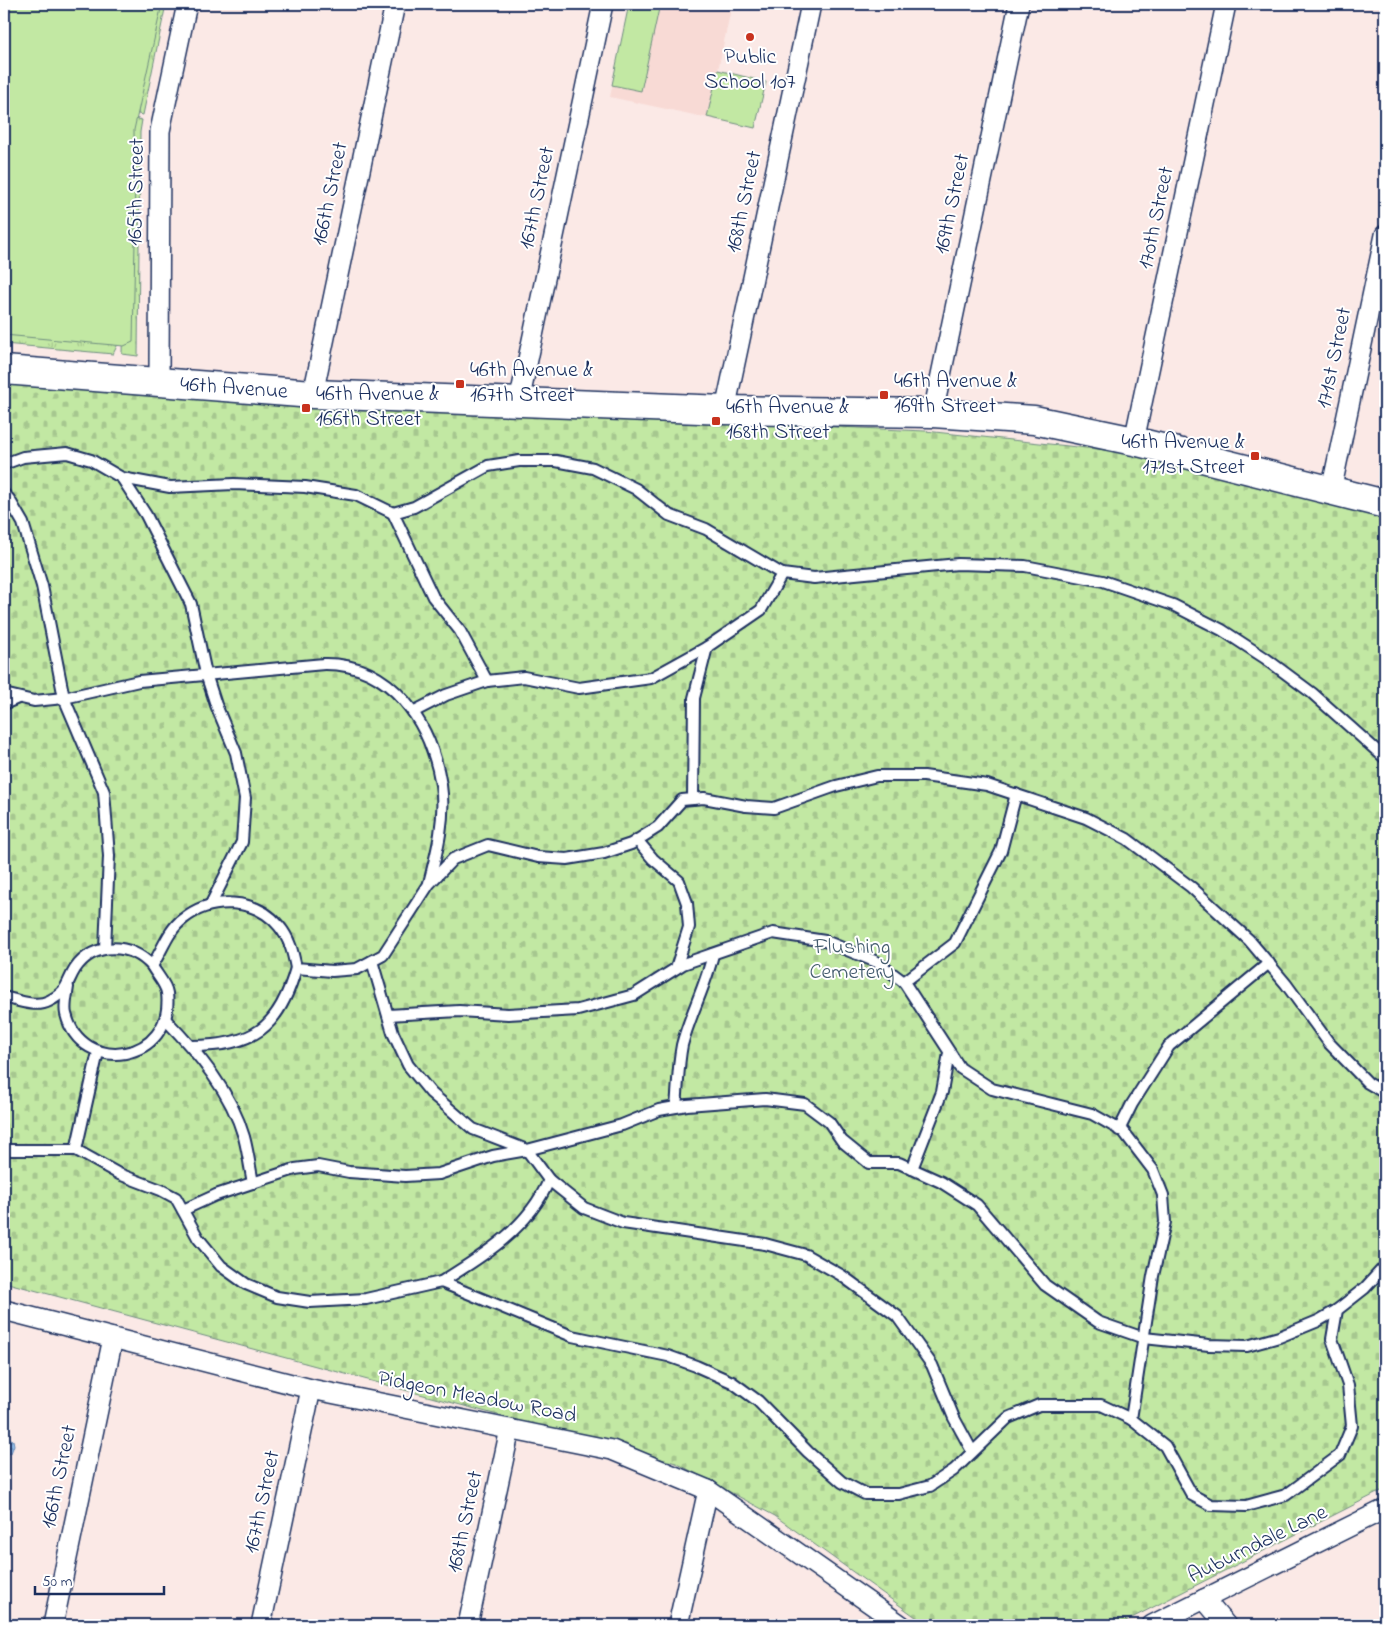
<svg xmlns="http://www.w3.org/2000/svg" width="1389" height="1629" font-family="'Indie Flower',sans-serif">
<style>
.built{fill:#f8dad5}
.grass{fill:url(#grass-tufts);stroke:#6e8c80}
.cemetery{fill:url(#cemetery-stones);stroke:#6e8c80}
.park{fill:#c2e8a3;stroke:#6e8c80}
.water{fill:url(#water-rules);stroke:#6285b3}
.lines{fill:none;stroke-linecap:round;stroke-linejoin:round}
.lane-casing{stroke:#1b2f5e;stroke-width:14}
.street-casing{stroke:#1b2f5e;stroke-width:22}
.secondary-casing{stroke:#1b2f5e;stroke-width:31}
.lane{stroke:#fff;stroke-width:10}
.street{stroke:#fff;stroke-width:19}
.secondary{stroke:#fff;stroke-width:28}
.poi-dot{fill:#c8321e;stroke:#fff;stroke-width:2}
.labels{text-anchor:middle;dominant-baseline:central;stroke-width:4;stroke-linejoin:round;paint-order:stroke}
.poi-label{font-size:22px;fill:#1b2f5e;stroke:#fff;text-anchor:start}
.street-label{font-size:22px;fill:#1b2f5e;stroke:#fff}
.park-label{font-size:22px;fill:#455d6f;stroke:#fff}
</style>
<defs>
<pattern id="grass-tufts" width="24" height="20" patternUnits="userSpaceOnUse" patternTransform="scale(1.25)"><rect width="24" height="20" fill="#c2e8a3"/><path d="M3 7l-1-3M5 7V3M7 7l1-3M15 17l-1-3M17 17v-4M19 17l1-3" fill="none" stroke="#a6c78f"/></pattern>
<pattern id="cemetery-stones" width="16" height="16" patternUnits="userSpaceOnUse" patternTransform="scale(1.25)"><rect width="16" height="16" fill="#c2e8a3"/><path d="M2 7V4a2 2 0 0 1 4 0v3zM10 15v-3a2 2 0 0 1 4 0v3z" fill="#a6c78f"/></pattern>
<pattern id="water-rules" width="6" height="5" patternUnits="userSpaceOnUse" patternTransform="scale(1.25)"><rect width="6" height="5" fill="#92beeb"/><path d="M0 2.5h6" fill="none" stroke="#769bc2"/></pattern>
</defs>
<rect width="100%" height="100%" fill="#fbe9e6"/>
<filter id="ink" filterUnits="userSpaceOnUse"><feTurbulence type="fractalNoise" baseFrequency=".02" numOctaves="2"/><feDisplacementMap in="SourceGraphic" scale="10" xChannelSelector="R" yChannelSelector="G"/><feConvolveMatrix kernelMatrix="1 2 1 2 8 2 1 2 1" color-interpolation-filters="sRGB"/></filter>
<g filter="url(#ink)">
<path class="built" d="M 629,4 L 732,4 L 718,70 L 766,82 L 755,128 L 610,97 Z"/>
<g class="grass">
<path d="M 150,4 L 166,4 L 143,115 L 138,114 Z"/>
<path d="M 127,116 L 142,120 L 140,132 L 138,356 L 122,354 Z"/>
<path d="M 4,312 L 110,343 L 118,344 L 113,354 L 4,344 Z"/>
</g>
<path class="cemetery" d="M 4,384 L 152,396 L 925,431 L 1135,453 L 1385,518 L 1385,1489 L 1118,1625 L 927,1625 L 775,1516 L 676,1463 L 4,1282 Z"/>
<g class="park">
<path d="M 5,4 L 162,4 L 134,130 L 135,241 L 133,342 L 124,346 L 4,335 Z"/>
<path d="M 629,4 L 660,4 L 641,91 L 612,85 Z"/>
<path d="M 718,70 L 766,82 L 755,128 L 707,117 Z"/>
</g>
<path class="water" d="M 4,1436 L 13,1440 L 14,1445 L 11,1453 L 4,1455 Z"/>
<g class="lines">
<g class="lane-casing">
<g id="lane">
<path d="M 4,464 L 23,457 L 67,453 L 91,460 L 122,478 L 170,487 L 234,484 L 305,487 L 356,495 L 393,513 L 414,507 L 488,466 L 519,461 L 556,461 L 593,468 L 636,489 L 669,515 L 706,529 L 782,574 L 814,578 L 958,564 L 1025,566 L 1103,581 L 1173,605 L 1222,630 L 1265,658 L 1312,693 L 1385,758"/>
<path d="M 122,478 L 146,515 L 191,604 L 206,674 L 216,705 L 236,753 L 245,798 L 242,842 L 211,904"/>
<path d="M 4,494 L 9,499 L 23,523 L 42,586 L 64,698 L 104,792 L 109,856 L 105,948"/>
<path d="M 393,513 L 433,597 L 460,631 L 487,681"/>
<path d="M 4,694 L 34,701 L 64,698 L 139,681 L 324,664 C 392,663 431,723 441,785 C 446,818 437,852 429,883"/>
<path d="M 4,704 L 18,698"/>
<path d="M 413,712 L 446,695 L 487,681 L 524,677 L 579,688 L 651,678 L 707,647 L 761,610 L 782,574"/>
<path d="M 1016,794 L 1001,851 L 955,943 L 904,982 L 960,1068 L 992,1089 L 1092,1114 L 1124,1132 L 1153,1170 L 1163,1195 L 1165,1222 L 1153,1276 L 1131,1419"/>
<path d="M 693,799 L 694,698 L 707,647"/>
<path d="M 637,840 L 653,859 L 679,881 L 687,903 L 689,927 L 676,968"/>
<path d="M 372,961 L 393,1033 L 408,1065 L 431,1093 L 473,1129 L 527,1150 L 549,1180 L 584,1208 L 623,1223 L 765,1244 L 806,1255 L 841,1275 L 897,1316 L 932,1365 L 954,1418 L 972,1451"/>
<path d="M 68,987 C 67,995 64,1006 66,1014 C 81,1076 175,1063 167,993 C 166,984 156,974 152,966"/>
<path d="M 4,997 C 17,1000 36,1008 49,1001 C 69,991 66,983 75,969 C 94,941 131,943 152,966 C 162,951 168,930 183,919 C 211,896 256,898 279,926 C 290,939 293,953 296,968 L 332,971 L 357,969 L 383,955 L 429,884 L 453,859 L 488,845 L 538,857 L 567,859 L 604,853 L 631,844 L 658,827 L 682,800 L 704,798 L 746,806 L 774,808 L 836,786 L 877,776 L 924,776 L 987,785 L 1086,818 L 1127,839 L 1191,887 L 1249,940 L 1286,984 L 1329,1043 L 1368,1083 L 1385,1093"/>
<path d="M 388,1015 L 459,1011 L 508,1014 L 578,1010 L 634,995 L 683,964 L 773,933 L 825,941 L 877,962 L 904,982"/>
<path d="M 166,1020 C 198,1053 231,1092 244,1137 C 248,1152 250,1168 253,1183"/>
<path d="M 191,1046 C 253,1046 279,1029 296,968"/>
<path d="M 676,1107 C 678,1087 678,1065 682,1045 C 690,1014 706,986 713,954"/>
<path d="M 1119,1130 L 1132,1104 L 1169,1046 L 1269,963"/>
<path d="M 4,1150 L 76,1150 L 119,1174 L 161,1190 L 176,1198 L 198,1238 L 221,1266 L 246,1284 L 277,1297 L 310,1302 L 366,1299 L 441,1282 L 572,1336 L 668,1356 L 696,1366 L 732,1382 L 758,1401 L 808,1452 L 842,1482 L 865,1494 L 899,1494 L 930,1486 L 954,1470 L 1008,1418 L 1039,1405 L 1101,1405 L 1131,1419 L 1165,1446 L 1192,1495 L 1211,1505 L 1246,1506 L 1286,1495 L 1340,1455 L 1352,1426 L 1348,1385 L 1332,1339 L 1337,1310 L 1365,1288 L 1385,1266"/>
<path d="M 76,1150 L 98,1052"/>
<path d="M 912,1169 L 942,1092 L 949,1053"/>
<path d="M 183,1210 L 216,1195 L 295,1169 L 318,1166 L 349,1172 L 405,1176 L 439,1174 L 493,1156 L 527,1150 L 622,1125 L 659,1110 L 687,1105 L 765,1099 L 805,1104 L 829,1122 L 842,1141 L 869,1163 L 899,1163 L 941,1182 L 977,1205 L 1045,1285 L 1098,1322 L 1144,1338 L 1209,1345 L 1247,1346 L 1279,1337 L 1318,1321 L 1337,1310"/>
<path d="M 441,1282 C 483,1256 529,1228 549,1180"/>
</g>
</g>
<g class="street-casing">
<g id="street">
<path d="M 159,383 L 160,131 L 187,4"/>
<path d="M 313,394 L 395,4"/>
<path d="M 519,402 L 603,4"/>
<path d="M 725,410 L 811,4"/>
<path d="M 933,413 L 1019,4"/>
<path d="M 1134,441 L 1226,4"/>
<path d="M 1331,491 L 1385,235"/>
<path d="M 4,1310 L 311,1389 L 612,1450 L 708,1490 L 901,1625"/>
<path d="M 1204,1599 L 1226,1625"/>
<path d="M 53,1625 L 113,1338"/>
<path d="M 261,1625 L 311,1389"/>
<path d="M 468,1625 L 510,1429"/>
<path d="M 678,1625 L 708,1490"/>
<path d="M 1152,1625 L 1385,1509"/>
</g>
</g>
<g class="secondary-casing">
<path id="secondary" d="M 4,370 L 313,394 L 725,410 L 933,413 L 1034,420 L 1134,441 L 1385,504"/>
</g>
<use href="#lane" class="lane"/>
<use href="#street" class="street"/>
<use href="#secondary" class="secondary"/>
</g>
</g>
<g class="poi-dot">
<circle cx="750" cy="37" r="5"/>
<rect x="455" y="379" width="10" height="10" rx="2.5"/>
<rect x="879" y="390" width="10" height="10" rx="2.5"/>
<rect x="301" y="403" width="10" height="10" rx="2.5"/>
<rect x="711" y="416" width="10" height="10" rx="2.5"/>
<rect x="1250" y="451" width="10" height="10" rx="2.5"/>
</g>
<g class="labels">
<g class="poi-label">
<text x="750" y="58" text-anchor="middle">Public<tspan x="750" dy="25">School 107</tspan></text>
<text x="470" y="371">46th Avenue &amp;<tspan x="470" dy="25">167th Street</tspan></text>
<text x="894" y="382">46th Avenue &amp;<tspan x="894" dy="25">169th Street</tspan></text>
<text x="316" y="395">46th Avenue &amp;<tspan x="316" dy="25">166th Street</tspan></text>
<text x="726" y="408">46th Avenue &amp;<tspan x="726" dy="25">168th Street</tspan></text>
<text x="1245" y="443" text-anchor="end">46th Avenue &amp;<tspan x="1245" dy="25">171st Street</tspan></text>
</g>
<g class="street-label">
<text transform="translate(137 192) rotate(-89)">165th Street</text>
<text transform="translate(331 194) rotate(-78)">166th Street</text>
<text transform="translate(538 198) rotate(-78)">167th Street</text>
<text transform="translate(745 202) rotate(-78)">168th Street</text>
<text transform="translate(953 204) rotate(-78)">169th Street</text>
<text transform="translate(1157 218) rotate(-78)">170th Street</text>
<text transform="translate(1335 358) rotate(-78)">171st Street</text>
<text transform="translate(234 389) rotate(4)">46th Avenue</text>
<text transform="translate(477 1398) rotate(11)">Pidgeon Meadow Road</text>
<text transform="translate(60 1477) rotate(-78)">166th Street</text>
<text transform="translate(263 1502) rotate(-78)">167th Street</text>
<text transform="translate(466 1522) rotate(-78)">168th Street</text>
<text transform="translate(1258 1545) rotate(-26)">Auburndale Lane</text>
</g>
<g class="park-label">
<text x="852" y="948">Flushing<tspan x="852" dy="25">Cemetery</tspan></text>
</g>
</g>
<rect width="1389" height="1629" fill="none" stroke="#fff" stroke-width="20"/>
<rect x="10" y="10" width="1369" height="1609" fill="none" stroke="#1b2f5e" stroke-width="2" filter="url(#ink)"/>
<path d="M35 1586v8h129v-8" fill="none" stroke="#1b2f5e" stroke-width="2.5"/>
<text x="42" y="1586" font-size="15" fill="#1b2f5e" stroke="#ffffff" stroke-width="4" paint-order="stroke">50 m</text>
</svg>
